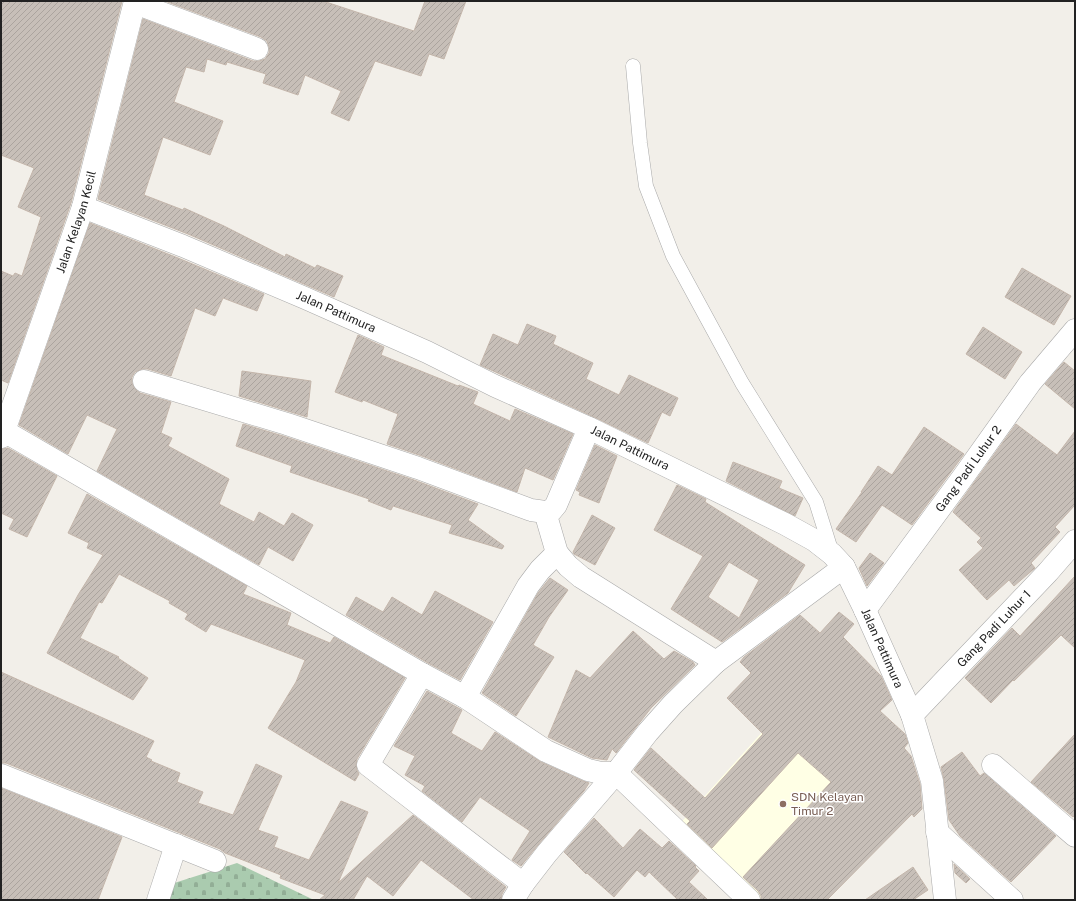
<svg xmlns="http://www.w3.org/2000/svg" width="1076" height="901" font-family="'Public Sans',sans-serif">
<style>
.education{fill:#ffffe5}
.cemetery{fill:url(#cemetery-stones)}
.building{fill:url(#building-hatch);stroke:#c4b6ab;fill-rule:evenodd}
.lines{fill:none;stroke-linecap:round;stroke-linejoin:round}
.service-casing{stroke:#a9a9a9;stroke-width:15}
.minor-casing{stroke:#a9a9a9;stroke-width:23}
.service{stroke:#fff;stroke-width:14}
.minor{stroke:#fff;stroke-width:22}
.education-dot{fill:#8d6e63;stroke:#fff;stroke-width:1.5}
.labels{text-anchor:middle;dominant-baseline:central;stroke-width:3;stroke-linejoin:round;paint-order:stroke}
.street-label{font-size:12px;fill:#222;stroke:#fff}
.education-label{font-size:12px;fill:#785e54;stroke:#fff;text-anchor:start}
</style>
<defs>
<pattern id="cemetery-stones" width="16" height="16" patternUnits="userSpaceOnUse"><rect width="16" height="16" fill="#aacbaf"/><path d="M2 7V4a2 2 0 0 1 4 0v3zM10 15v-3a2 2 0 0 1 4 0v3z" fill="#92ae96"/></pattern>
<pattern id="building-hatch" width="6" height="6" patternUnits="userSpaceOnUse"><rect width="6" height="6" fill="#c7bfb8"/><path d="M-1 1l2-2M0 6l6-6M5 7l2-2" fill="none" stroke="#aba49e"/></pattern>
</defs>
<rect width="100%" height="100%" fill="#f2efe9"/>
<path class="education" d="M 798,692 L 891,780 L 774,900 L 753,900 L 677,827 Z"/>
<path class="cemetery" d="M 237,863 L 314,900 L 164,900 L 168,885 Z"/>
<g class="building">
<path d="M 1,1 L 122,1 L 71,203 L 8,383 L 1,380 L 1,271 L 13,276 L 15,273 L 22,276 L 41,217 L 18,207 L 34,168 L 1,155 Z"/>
<path d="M 165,1 L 323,1 L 414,31 L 425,1 L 466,1 L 444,59 L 429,54 L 421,76 L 375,61 L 349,121 L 331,113 L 341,91 L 305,75 L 298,95 L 263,83 L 266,74 L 227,62 L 226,65 L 207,59 L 204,72 L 186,67 L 174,102 L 223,121 L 210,155 L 163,137 L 144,195 L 183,210 L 184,208 L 224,226 L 285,257 L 286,254 L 315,268 L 317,265 L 343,276 L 334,297 L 188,234 L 98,199 L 143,19 L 253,61 L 259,61 L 265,59 L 269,53 L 269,47 L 267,41 L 261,37 Z"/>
<path d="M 90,223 L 178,258 L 264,294 L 257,311 L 223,298 L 215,316 L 195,308 L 171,376 L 148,369 L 142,369 L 135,372 L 132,377 L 132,383 L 135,389 L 140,393 L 171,402 L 161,433 L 172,438 L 168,446 L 229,479 L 219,504 L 254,522 L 259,512 L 284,526 L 292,513 L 313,525 L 293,561 L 268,547 L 259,565 L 97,471 L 117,429 L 87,415 L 68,454 L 19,425 Z"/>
<path d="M 1022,268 L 1071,296 L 1054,325 L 1005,297 Z"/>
<path d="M 527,324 L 556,336 L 553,344 L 593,363 L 586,379 L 619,395 L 629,375 L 678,398 L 670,416 L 662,412 L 648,443 L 594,417 L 500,374 L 480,365 L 493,334 L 518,345 Z"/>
<path d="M 983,327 L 1022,352 L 1005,379 L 966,354 Z"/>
<path d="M 358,335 L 384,347 L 381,355 L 458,386 L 459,385 L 478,392 L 473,404 L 510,421 L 515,409 L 573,434 L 553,480 L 525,468 L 517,492 L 422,456 L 387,444 L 398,414 L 363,400 L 362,402 L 335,392 Z"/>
<path d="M 1064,362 L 1075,371 L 1075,409 L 1045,384 Z"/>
<path d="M 242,371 L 311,381 L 307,417 L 239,396 Z"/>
<path d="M 243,424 L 283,436 L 414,480 L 478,504 L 468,520 L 504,546 L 502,549 L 449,533 L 452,525 L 393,506 L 391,510 L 368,501 L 369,499 L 290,472 L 292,466 L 236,446 Z"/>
<path d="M 1016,424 L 1057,455 L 1075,431 L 1075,505 L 1055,527 L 1060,532 L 1031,563 L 1035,568 L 1014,586 L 1009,580 L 987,600 L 959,570 L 983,548 L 977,542 L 981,538 L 953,512 Z"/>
<path d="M 924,427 L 964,454 L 912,525 L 882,505 L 856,542 L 836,529 L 862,492 L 861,492 L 878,466 L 892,475 Z"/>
<path d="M 595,445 L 617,456 L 599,503 L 579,495 L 580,492 L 576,490 Z"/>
<path d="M 8,448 L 57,476 L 27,537 L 9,529 L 14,519 L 1,513 L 1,453 L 2,449 Z"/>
<path d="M 733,462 L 782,481 L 779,488 L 803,498 L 795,516 L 726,481 Z"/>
<path d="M 677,485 L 706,499 L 705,502 L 805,565 L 788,593 L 722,642 L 671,609 L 703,556 L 654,530 ZM 729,562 L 759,580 L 739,618 L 708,597 Z"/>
<path d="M 87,494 L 247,586 L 243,594 L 291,613 L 287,625 L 330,643 L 334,637 L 405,678 L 357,759 L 356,765 L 357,770 L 359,774 L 355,781 L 268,728 L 296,682 L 305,660 L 211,624 L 206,632 L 185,619 L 188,614 L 169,603 L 170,601 L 119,574 L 102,603 L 99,602 L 80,638 L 119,657 L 118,658 L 148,678 L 133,700 L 47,653 L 78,595 L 103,555 L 87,548 L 89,543 L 68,533 Z"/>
<path d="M 592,515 L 615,528 L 595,565 L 574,554 L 573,552 Z"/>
<path d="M 870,553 L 884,563 L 867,586 L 859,568 Z"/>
<path d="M 1075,576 L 1075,648 L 1061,635 L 1014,681 L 1013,680 L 991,703 L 965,678 L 1012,628 L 1020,636 Z"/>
<path d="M 550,578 L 568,590 L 549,617 L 533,645 L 554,657 L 516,716 L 482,693 L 538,593 Z"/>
<path d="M 435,591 L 493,622 L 460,680 L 428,663 L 346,615 L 356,597 L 383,612 L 392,597 L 422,615 Z"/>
<path d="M 839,612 L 854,624 L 843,637 L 881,676 L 892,700 L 880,711 L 905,734 L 908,743 L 904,748 L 911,756 L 920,784 L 922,809 L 914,817 L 912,814 L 827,900 L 761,900 L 761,896 L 758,891 L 743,877 L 831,782 L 798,753 L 712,848 L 687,824 L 690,821 L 634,770 L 651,748 L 705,798 L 763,734 L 727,698 L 751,673 L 740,662 L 744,657 L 800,615 L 820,633 Z"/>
<path d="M 633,631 L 664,659 L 674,651 L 693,662 L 695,665 L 651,708 L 616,753 L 612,749 L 607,760 L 592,758 L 548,737 L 576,670 L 590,678 Z"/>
<path d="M 1,672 L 154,741 L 146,757 L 152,760 L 151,761 L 180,773 L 177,782 L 203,792 L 198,803 L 233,815 L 256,764 L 282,776 L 258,830 L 278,837 L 274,847 L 309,860 L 341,801 L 368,812 L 338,883 L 413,815 L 506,887 L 502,894 L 501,900 L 474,900 L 421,860 L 393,896 L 367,876 L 353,900 L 319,900 L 325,895 L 280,878 L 281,875 L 225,853 L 220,849 L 180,833 L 6,763 L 1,763 Z"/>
<path d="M 427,691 L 462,710 L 451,733 L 482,751 L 495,732 L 541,762 L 583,781 L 589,783 L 584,791 L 538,845 L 521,866 L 512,860 L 530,831 L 480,797 L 462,822 L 422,791 L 425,786 L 405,775 L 415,756 L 394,746 Z"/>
<path d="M 1075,734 L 1075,815 L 1073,817 L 1031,782 Z"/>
<path d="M 962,752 L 980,776 L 984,773 L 1056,836 L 1028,865 L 1011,882 L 960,836 L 949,820 L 944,780 L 941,767 Z"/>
<path d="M 1,788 L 122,837 L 98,900 L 1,900 Z"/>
<path d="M 594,818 L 623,848 L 640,829 L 662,848 L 669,841 L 696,866 L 695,867 L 699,871 L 689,882 L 708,900 L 678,900 L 649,872 L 645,877 L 637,870 L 614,897 L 587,873 L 586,874 L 564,852 Z"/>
<path d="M 954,864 L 970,879 L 966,883 L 955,873 Z"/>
<path d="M 913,867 L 928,890 L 913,900 L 865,900 Z"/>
</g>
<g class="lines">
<g class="service-casing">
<path id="service" d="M 633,66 L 640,143 L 646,186 L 673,256 L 742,383 L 816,502 L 832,553"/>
</g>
<g class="minor-casing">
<g id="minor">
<path d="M 135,3 L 257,49"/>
<path id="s1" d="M 83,207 L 183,246 L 305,298 L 427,352 L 495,386 L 589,428 L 785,524 L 814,540 L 832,554 L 844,567 L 865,610 L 912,715 L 932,781 L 945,900"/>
<path d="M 144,381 L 287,424 L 418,468 L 531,510 L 545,512 L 551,511 L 556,505 L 589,428"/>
<path d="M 4,431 L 422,674 L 465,697 L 546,751 L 588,770 L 601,773 L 616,773 L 749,900"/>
<path id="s2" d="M 1,437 L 4,431 L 83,207 L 135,1"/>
<path d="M 545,512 L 557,553 L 568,566 L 581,577 L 716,662"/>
<path id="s3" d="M 865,610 L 963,477 L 1030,383 L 1075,330"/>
<path d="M 422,674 L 368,765 L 523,884"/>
<path d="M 465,697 L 528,586 L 540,570 L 557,553"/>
<path id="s4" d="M 912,715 L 1048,572 L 1075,541"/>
<path d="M 993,765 L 1075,836"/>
<path d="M 1,775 L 215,861"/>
<path d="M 937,832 L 1012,900"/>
<path d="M 158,900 L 176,845"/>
<path d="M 513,900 L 523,884 L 547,853 L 616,773 L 648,732 L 673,704 L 716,662 L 844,567"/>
</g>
</g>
<use href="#service" class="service"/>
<use href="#minor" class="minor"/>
</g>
<circle class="education-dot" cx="783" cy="804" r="4"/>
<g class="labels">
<g class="street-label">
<text stroke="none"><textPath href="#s2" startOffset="228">Jalan Kelayan Kecil</textPath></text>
<text stroke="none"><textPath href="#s1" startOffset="274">Jalan Pattimura</textPath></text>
<text stroke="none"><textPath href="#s1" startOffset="598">Jalan Pattimura</textPath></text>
<text stroke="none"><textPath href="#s3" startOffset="175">Gang Padi Luhur 2</textPath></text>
<text stroke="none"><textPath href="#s4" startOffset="119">Gang Padi Luhur 1</textPath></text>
<text stroke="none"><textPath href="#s1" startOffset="934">Jalan Pattimura</textPath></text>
</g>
<g class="education-label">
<text x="791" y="797">SDN Kelayan<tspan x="791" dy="14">Timur 2</tspan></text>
</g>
</g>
<rect width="1076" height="901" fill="none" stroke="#222222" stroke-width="4"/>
</svg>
